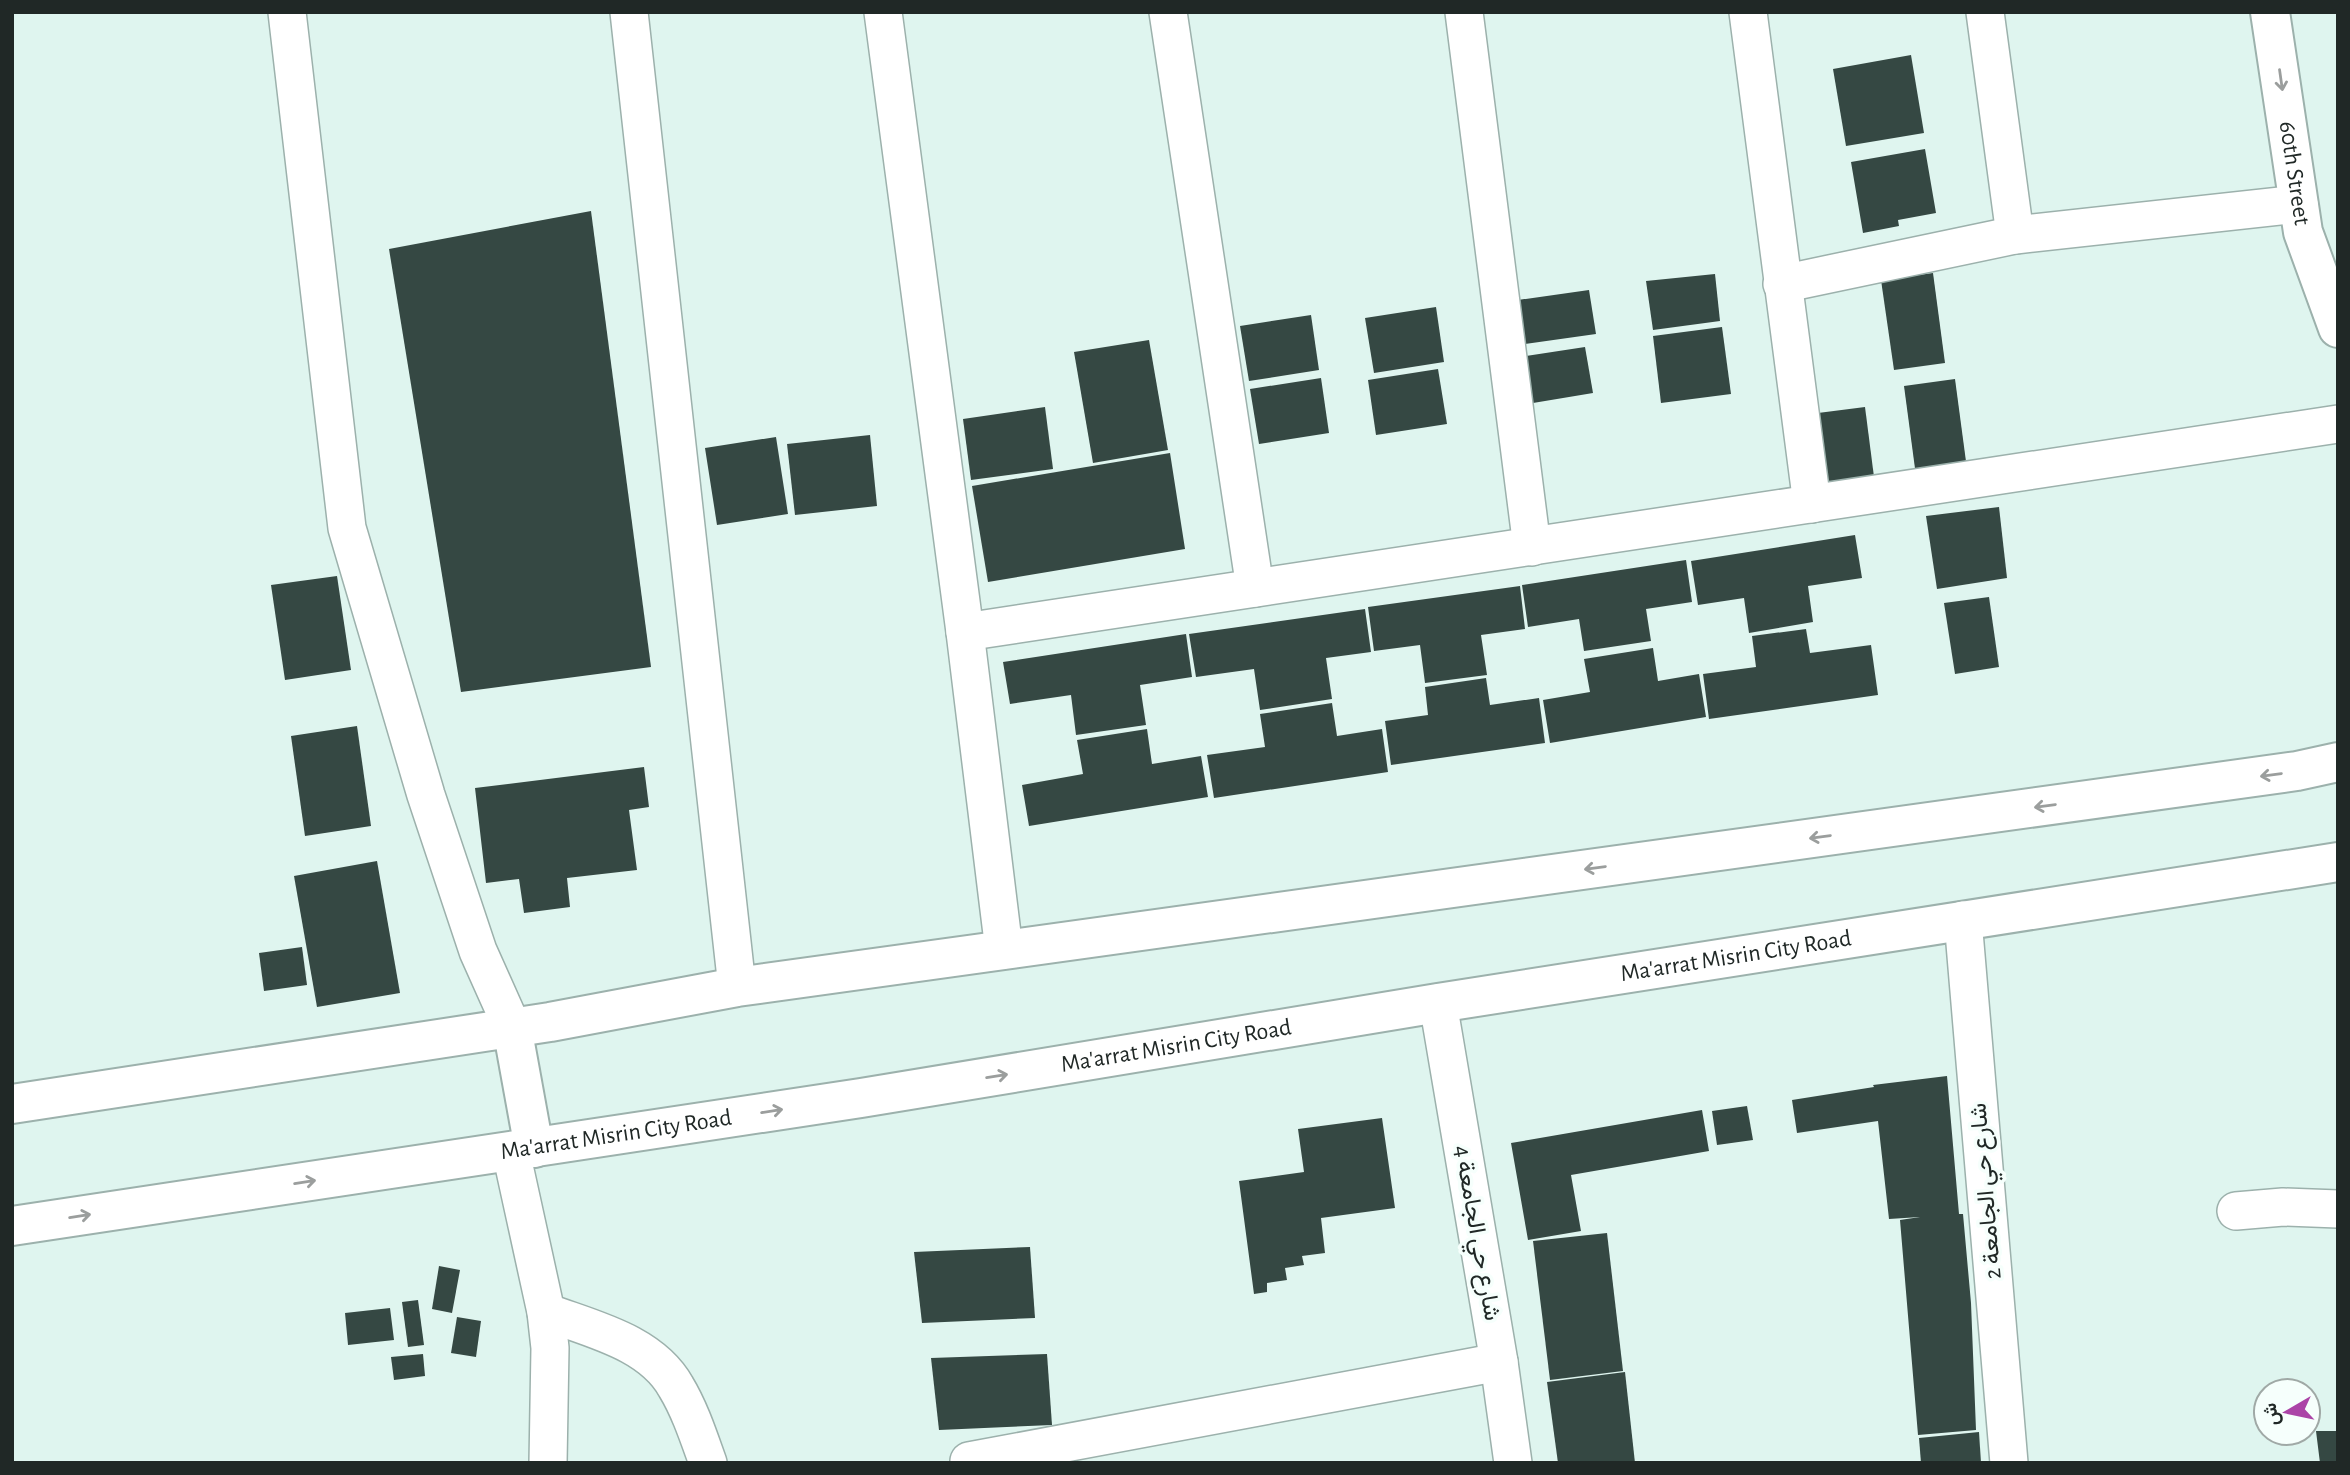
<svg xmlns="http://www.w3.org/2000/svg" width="2350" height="1475" font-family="'Alegreya Sans',Vazirmatn,sans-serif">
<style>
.building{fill:#354843}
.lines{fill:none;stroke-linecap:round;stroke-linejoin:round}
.minor-casing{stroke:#9cb1ac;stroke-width:40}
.secondary-casing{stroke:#9cb1ac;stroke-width:42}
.primary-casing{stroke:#9cb1ac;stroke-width:42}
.minor{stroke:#fff;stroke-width:37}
.secondary{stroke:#fff;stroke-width:38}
.primary{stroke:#fff;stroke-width:38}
.oneway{stroke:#9b9e9d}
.labels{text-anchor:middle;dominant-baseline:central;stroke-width:7;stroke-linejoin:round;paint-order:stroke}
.street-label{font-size:24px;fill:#202826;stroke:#f6fffc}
</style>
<rect width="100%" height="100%" fill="#dff5ef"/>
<g class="building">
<path d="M 1911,55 L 1924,133 L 1846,146 L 1833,69 Z"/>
<path d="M 1925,149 L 1936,213 L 1898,220 L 1899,226 L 1863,233 L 1851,162 Z"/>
<path d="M 591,211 L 651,667 L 461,692 L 389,249 Z"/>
<path d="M 1933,273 L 1945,363 L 1894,370 L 1881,280 Z"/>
<path d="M 1715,274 L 1720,321 L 1653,330 L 1646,281 Z"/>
<path d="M 1589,290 L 1596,334 L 1525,344 L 1518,300 Z"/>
<path d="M 1436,307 L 1444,362 L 1374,373 L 1365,318 Z"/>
<path d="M 1311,315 L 1319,370 L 1249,381 L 1240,326 Z"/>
<path d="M 1722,327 L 1731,394 L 1661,403 L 1653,336 Z"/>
<path d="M 1149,340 L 1168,450 L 1093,463 L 1074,352 Z"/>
<path d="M 1585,347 L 1593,393 L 1533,403 L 1526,356 Z"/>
<path d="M 1438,369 L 1447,424 L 1376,435 L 1368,380 Z"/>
<path d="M 1321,378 L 1329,433 L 1259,444 L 1250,389 Z"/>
<path d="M 1955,379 L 1967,469 L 1916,476 L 1904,386 Z"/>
<path d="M 1045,407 L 1053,469 L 971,480 L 963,419 Z"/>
<path d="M 1865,407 L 1874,477 L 1827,482 L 1818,413 Z"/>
<path d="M 870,435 L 877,506 L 795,515 L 787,444 Z"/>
<path d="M 776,437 L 788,514 L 717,525 L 705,448 Z"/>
<path d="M 1170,453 L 1185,549 L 988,582 L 972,486 Z"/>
<path d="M 1999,507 L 2007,578 L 1937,589 L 1926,516 Z"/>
<path d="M 1855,535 L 1862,578 L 1808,586 L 1813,622 L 1749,633 L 1744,598 L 1698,605 L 1691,561 Z"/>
<path d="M 1686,560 L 1692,602 L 1646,609 L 1651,641 L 1584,651 L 1579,619 L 1528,627 L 1522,585 Z"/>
<path d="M 337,576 L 351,670 L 285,680 L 271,585 Z"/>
<path d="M 1520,586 L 1525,629 L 1481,635 L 1487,675 L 1425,683 L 1420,645 L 1374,651 L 1368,607 Z"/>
<path d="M 1989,597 L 1999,667 L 1955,674 L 1944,603 Z"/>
<path d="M 1365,609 L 1371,652 L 1326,658 L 1332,699 L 1260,710 L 1254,669 L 1196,677 L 1189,634 Z"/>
<path d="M 1806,629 L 1810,653 L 1871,645 L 1878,695 L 1709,719 L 1703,674 L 1756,667 L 1752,636 Z"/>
<path d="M 1186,634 L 1192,677 L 1140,685 L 1146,725 L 1076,735 L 1071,695 L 1010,704 L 1003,662 Z"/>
<path d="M 1653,648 L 1658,681 L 1699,674 L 1706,717 L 1550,743 L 1543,700 L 1590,692 L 1584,659 Z"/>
<path d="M 1486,678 L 1490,705 L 1539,698 L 1545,743 L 1391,765 L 1385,721 L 1428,715 L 1425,687 Z"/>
<path d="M 1332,703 L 1337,736 L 1382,729 L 1388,772 L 1214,798 L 1207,755 L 1265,747 L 1260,714 Z"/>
<path d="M 357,726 L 371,826 L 305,836 L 291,736 Z"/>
<path d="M 1147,729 L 1152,764 L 1201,756 L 1208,797 L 1029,826 L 1022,785 L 1083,774 L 1077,740 Z"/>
<path d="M 644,767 L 649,807 L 629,810 L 637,870 L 567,878 L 570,907 L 524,913 L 519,879 L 486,883 L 475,788 Z"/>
<path d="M 377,861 L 400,993 L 317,1007 L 294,876 Z"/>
<path d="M 302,947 L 307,985 L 264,991 L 259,953 Z"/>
<path d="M 1947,1076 L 1959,1214 L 1963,1214 L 1971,1303 L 1976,1430 L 1918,1435 L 1900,1220 L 1920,1217 L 1889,1219 L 1878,1121 L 1797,1133 L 1792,1100 L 1874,1087 L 1873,1085 Z"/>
<path d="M 1747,1106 L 1753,1140 L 1717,1145 L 1712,1111 Z"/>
<path d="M 1702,1110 L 1709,1151 L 1571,1175 L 1581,1231 L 1528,1240 L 1511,1143 Z"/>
<path d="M 1382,1118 L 1395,1208 L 1321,1218 L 1325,1253 L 1302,1256 L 1304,1265 L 1285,1268 L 1287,1280 L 1267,1283 L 1267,1292 L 1254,1294 L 1239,1181 L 1304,1172 L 1298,1129 Z"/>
<path d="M 1607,1233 L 1623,1371 L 1550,1380 L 1533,1241 Z"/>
<path d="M 1030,1247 L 1035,1318 L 922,1323 L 914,1252 Z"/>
<path d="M 439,1266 L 460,1270 L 452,1313 L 432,1309 Z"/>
<path d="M 418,1300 L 424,1345 L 408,1347 L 402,1302 Z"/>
<path d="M 390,1308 L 394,1340 L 348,1345 L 345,1313 Z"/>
<path d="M 457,1317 L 481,1321 L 476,1357 L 451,1353 Z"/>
<path d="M 423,1354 L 425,1376 L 394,1380 L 391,1357 Z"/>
<path d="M 1047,1354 L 1052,1425 L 939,1430 L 931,1358 Z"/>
<path d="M 1625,1372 L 1635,1463 L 1558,1463 L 1547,1382 Z"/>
<path d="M 2316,1431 L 2338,1431 L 2338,1463 L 2320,1463 Z"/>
<path d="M 1979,1432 L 1981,1463 L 1921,1463 L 1919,1438 Z"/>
</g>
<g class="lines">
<g class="minor-casing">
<g id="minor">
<path d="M 287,12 L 347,528 L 426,795 L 478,951 L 512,1027"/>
<path d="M 629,12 L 737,987"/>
<path d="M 883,12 L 965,632 L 1004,950"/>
<path d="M 1168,12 L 1255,588"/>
<path d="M 1464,12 L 1532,547"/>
<path d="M 1748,12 L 1812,504"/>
<path d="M 1985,12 L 2015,235"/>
<path d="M 1782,284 L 2015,235 L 2299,204"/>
<path d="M 965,632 L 2338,424"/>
<path d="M 1963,920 L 2009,1463"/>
<path d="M 1438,1003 L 1499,1362 L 1513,1463"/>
<path d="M 511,1152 L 546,1312 L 550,1348 L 548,1463"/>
<path d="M 2236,1211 L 2283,1207 L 2338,1209"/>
<path d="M 546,1312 C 591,1329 651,1342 676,1387 C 690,1410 699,1438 708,1463"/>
<path d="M 969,1461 L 1499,1362"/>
</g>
</g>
<g class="secondary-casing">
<g id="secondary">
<path d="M 512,1027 L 534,1148"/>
<path d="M 12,1104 L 550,1022 L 737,987 L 2297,771 L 2338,762"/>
<path id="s1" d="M 12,1226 L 861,1098 L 1438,1003 L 2338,862"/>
</g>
</g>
<g class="primary-casing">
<g id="primary">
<path id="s2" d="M 2270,12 L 2303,232 L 2338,328"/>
</g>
</g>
<use href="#minor" class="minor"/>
<use href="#secondary" class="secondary"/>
<use href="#primary" class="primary"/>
</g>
<defs><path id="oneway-shaft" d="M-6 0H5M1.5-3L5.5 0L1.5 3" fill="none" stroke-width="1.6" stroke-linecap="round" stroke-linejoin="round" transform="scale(1.75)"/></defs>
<g class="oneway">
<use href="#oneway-shaft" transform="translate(2281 80) rotate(82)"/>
<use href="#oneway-shaft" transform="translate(2271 775) rotate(172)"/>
<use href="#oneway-shaft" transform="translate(2045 806) rotate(172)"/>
<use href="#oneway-shaft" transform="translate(1820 837) rotate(172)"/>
<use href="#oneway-shaft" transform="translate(1595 868) rotate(172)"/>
<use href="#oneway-shaft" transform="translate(997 1076) rotate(-9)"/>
<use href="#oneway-shaft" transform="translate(772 1111) rotate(-9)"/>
<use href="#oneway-shaft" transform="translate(305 1182) rotate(-9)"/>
<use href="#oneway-shaft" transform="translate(80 1216) rotate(-9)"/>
</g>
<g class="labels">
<g class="street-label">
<text stroke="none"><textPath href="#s2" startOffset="163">60th Street</textPath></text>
<text stroke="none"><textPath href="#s1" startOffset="1745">Ma'arrat Misrin City Road</textPath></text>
<text stroke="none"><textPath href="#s1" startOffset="1178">Ma'arrat Misrin City Road</textPath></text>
<text stroke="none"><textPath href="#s1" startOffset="611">Ma'arrat Misrin City Road</textPath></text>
<text transform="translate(1986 1191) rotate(-95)">شارع حي الجامعة 2</text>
<text transform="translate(1477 1233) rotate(80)">شارع حي الجامعة 4</text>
</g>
</g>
<rect width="2350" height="1475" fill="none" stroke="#202826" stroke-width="28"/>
<g transform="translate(2287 1412) rotate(261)"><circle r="33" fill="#f6fffc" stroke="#a0a9a6" stroke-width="2"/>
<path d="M0-5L12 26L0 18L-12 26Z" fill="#ab44a7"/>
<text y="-10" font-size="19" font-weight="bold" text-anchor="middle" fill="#202826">ش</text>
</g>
</svg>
